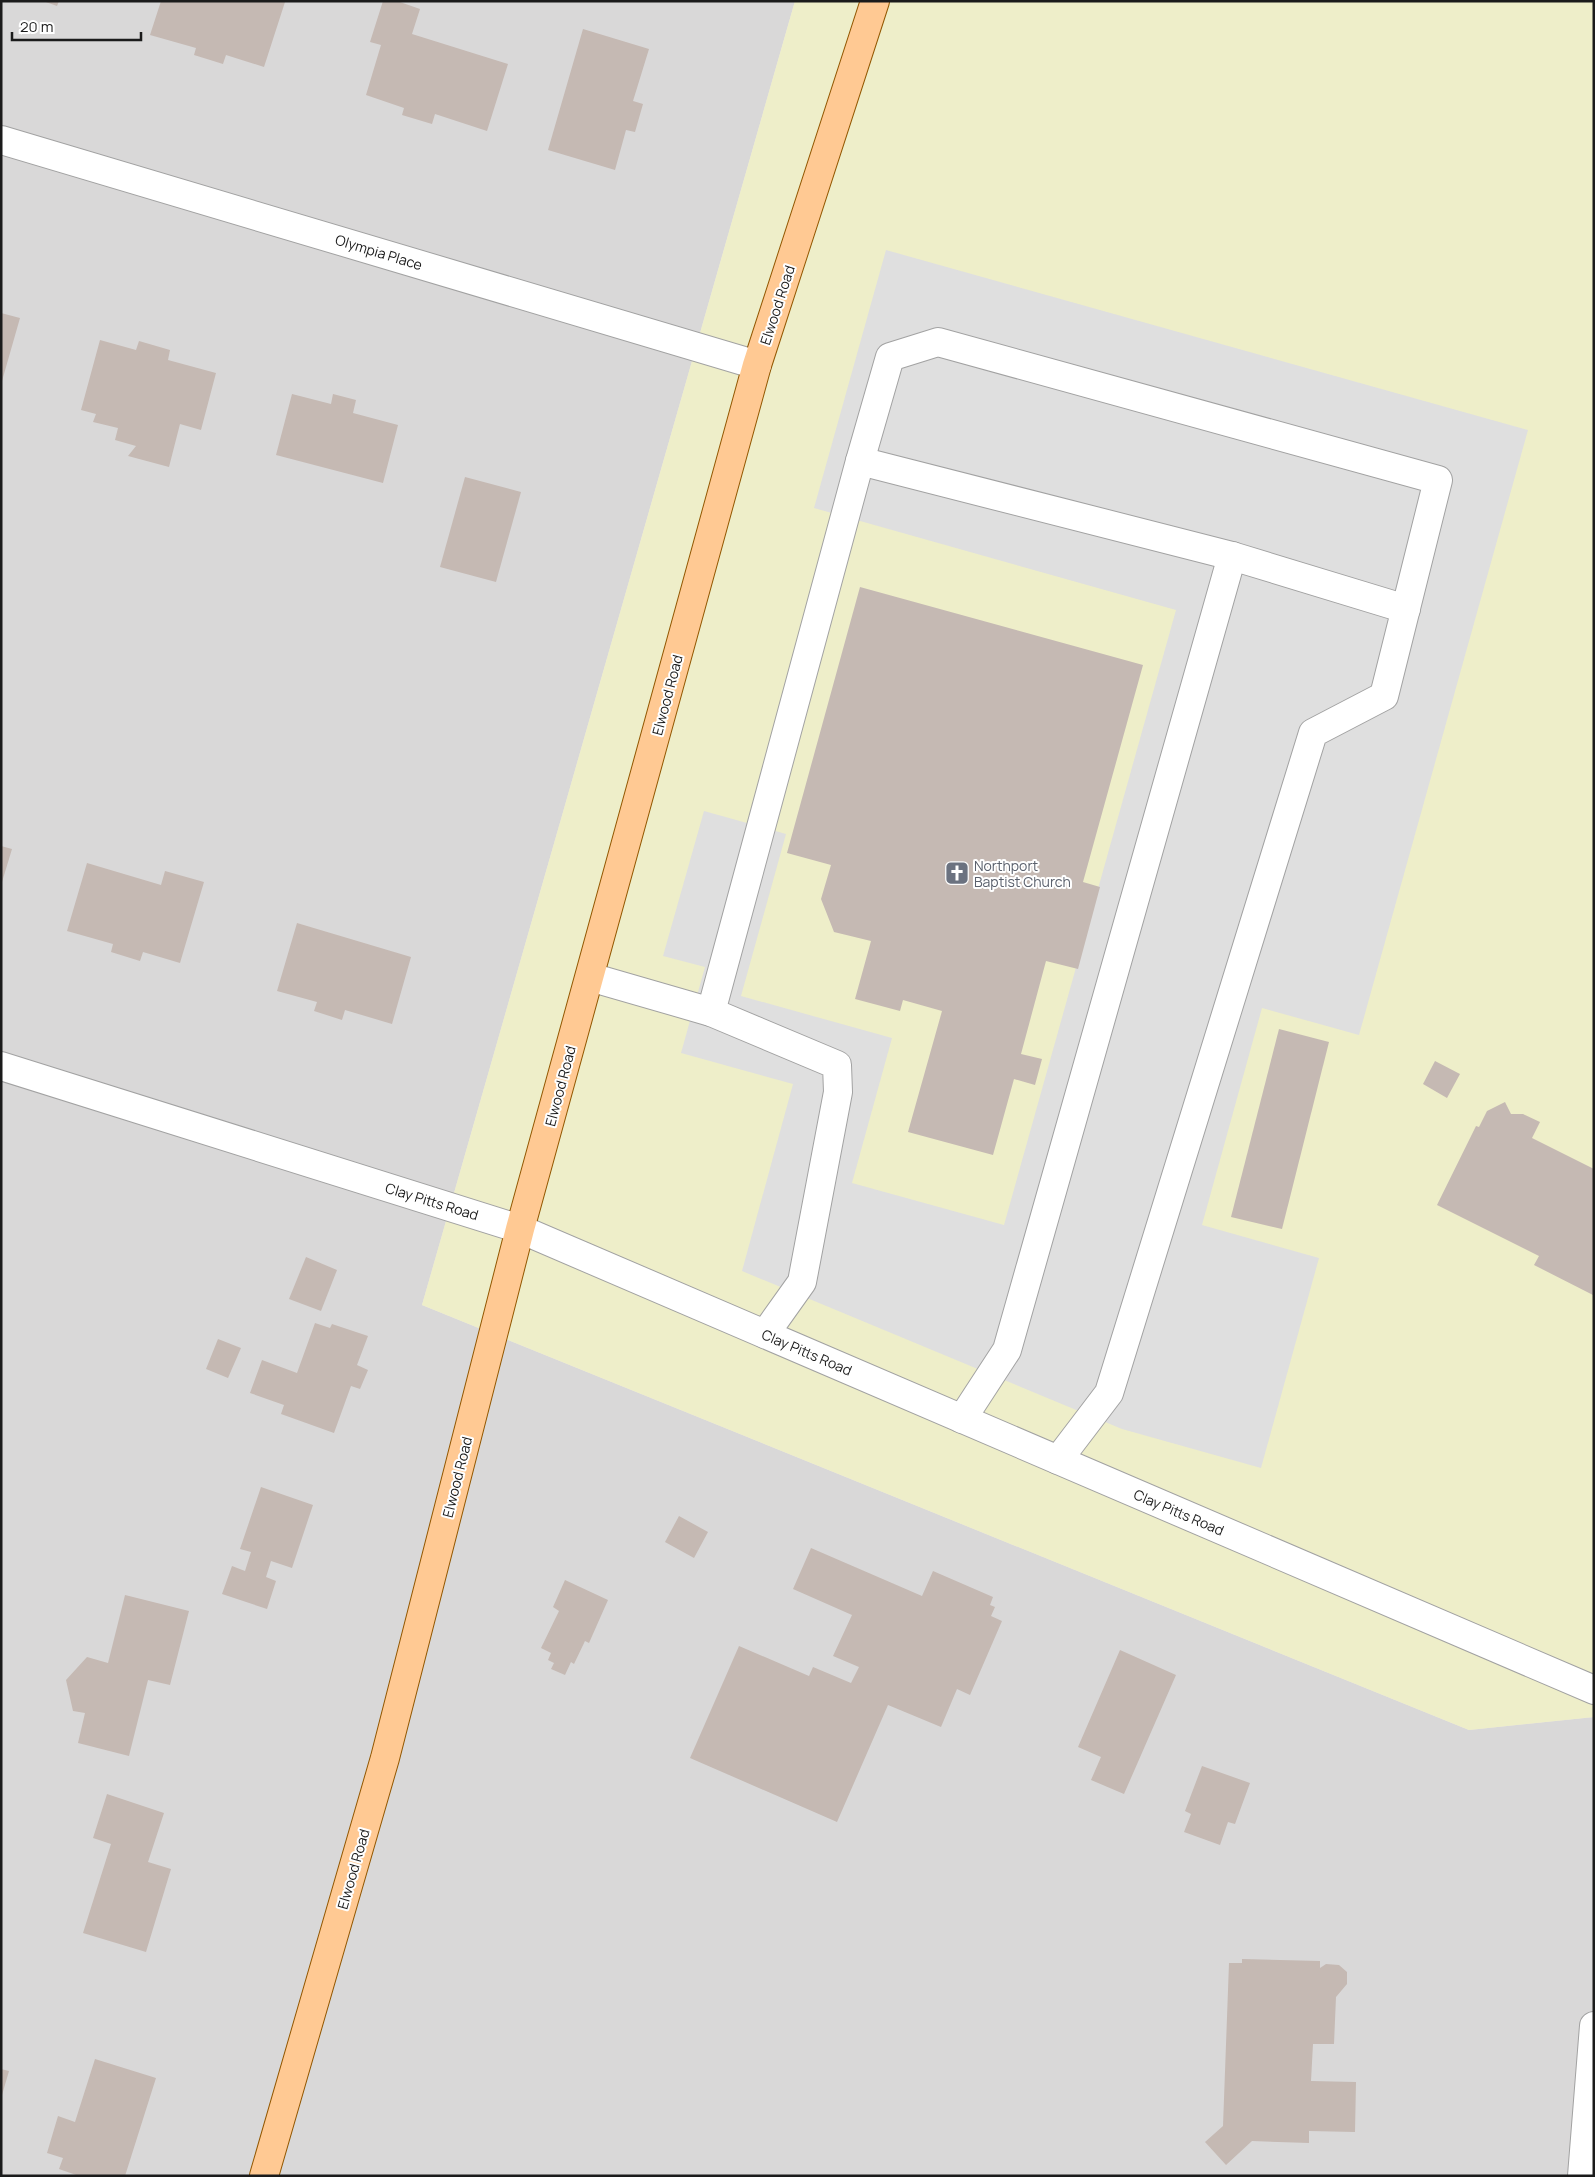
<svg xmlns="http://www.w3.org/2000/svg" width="1595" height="2177" font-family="Manrope,sans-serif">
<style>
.residential{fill:#d9d8d8}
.farmland{fill:#eeeec9}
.parking{fill:#dfdfdf}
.building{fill:#c5b9b3}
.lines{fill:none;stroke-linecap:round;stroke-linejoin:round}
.minor-casing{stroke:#a2a2a2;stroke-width:30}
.major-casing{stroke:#925700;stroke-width:30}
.minor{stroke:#fff;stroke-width:28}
.major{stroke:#ffc993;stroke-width:28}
.labels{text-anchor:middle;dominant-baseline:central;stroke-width:4;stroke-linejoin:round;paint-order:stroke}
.street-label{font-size:14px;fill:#1b1b1b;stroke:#fff}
.worship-label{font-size:14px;fill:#5b616d;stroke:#fff;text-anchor:start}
</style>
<rect width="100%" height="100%" fill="#ede8e0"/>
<path class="residential" d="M 1,1 L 795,1 L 422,1305 L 1469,1730 L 1594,1717 L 1594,2176 L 1,2176 Z"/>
<path class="farmland" d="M 795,1 L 1594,1 L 1594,1717 L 1469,1730 L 422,1305 Z"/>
<path class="parking" d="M 886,250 L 1528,430 L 1359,1035 L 1262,1008 L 1202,1225 L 1319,1258 L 1261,1468 L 1122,1429 L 742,1271 L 793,1084 L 681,1053 L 705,967 L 663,956 L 704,811 L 786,834 L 741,996 L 892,1038 L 852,1183 L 1004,1225 L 1176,610 L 814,508 Z"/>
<g class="building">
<path d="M 43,1 L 59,1 L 57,6 Z"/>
<path d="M 161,1 L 283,1 L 285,2 L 264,67 L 226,55 L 223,64 L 194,55 L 196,48 L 150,35 Z"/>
<path d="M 383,1 L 397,1 L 420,9 L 412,34 L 508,64 L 487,131 L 435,114 L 432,124 L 402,115 L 404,108 L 366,95 L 381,45 L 370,42 Z"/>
<path d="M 583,29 L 649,49 L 633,101 L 643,104 L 635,132 L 626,130 L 615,170 L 548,150 Z"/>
<path d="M 1,313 L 20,318 L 2,381 L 1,381 Z"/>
<path d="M 100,340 L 136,350 L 139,341 L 170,350 L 168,360 L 216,373 L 201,430 L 180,424 L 169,467 L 128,456 L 136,446 L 115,440 L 118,428 L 93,422 L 96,414 L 81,410 Z"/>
<path d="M 292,394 L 331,404 L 333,394 L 356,400 L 353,413 L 398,425 L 383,483 L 276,455 Z"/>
<path d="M 465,477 L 521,492 L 496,582 L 440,567 Z"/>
<path d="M 860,587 L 1143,665 L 1083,882 L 1100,887 L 1078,969 L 1046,961 L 1021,1054 L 1042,1059 L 1035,1085 L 1014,1079 L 993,1155 L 908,1132 L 942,1011 L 903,1000 L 900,1011 L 855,999 L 871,941 L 834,932 L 821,899 L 831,865 L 787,853 Z"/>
<path d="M 1,846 L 12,849 L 2,882 L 1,882 Z"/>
<path d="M 87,863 L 161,885 L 165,871 L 204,882 L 180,963 L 143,952 L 140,961 L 111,952 L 113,944 L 67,931 Z"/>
<path d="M 297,923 L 411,957 L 392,1024 L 345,1010 L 342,1020 L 314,1011 L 317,1002 L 277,991 Z"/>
<path d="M 1279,1029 L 1329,1042 L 1282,1229 L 1231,1217 Z"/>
<path d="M 1435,1061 L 1460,1074 L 1447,1098 L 1423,1084 Z"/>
<path d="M 1505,1102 L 1511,1114 L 1523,1114 L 1540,1122 L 1532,1138 L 1594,1169 L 1593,1295 L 1534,1265 L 1539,1256 L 1437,1205 L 1476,1126 L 1479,1127 L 1487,1111 Z"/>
<path d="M 306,1257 L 337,1270 L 321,1311 L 289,1299 Z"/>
<path d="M 315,1323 L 330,1328 L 332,1324 L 368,1336 L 357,1365 L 368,1370 L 360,1389 L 351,1386 L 334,1433 L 281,1414 L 284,1405 L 250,1393 L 262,1360 L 297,1373 Z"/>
<path d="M 218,1339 L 241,1348 L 228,1378 L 206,1369 Z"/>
<path d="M 261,1487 L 313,1505 L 292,1568 L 271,1561 L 266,1577 L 276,1581 L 267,1609 L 222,1594 L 232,1566 L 245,1571 L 251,1552 L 240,1549 Z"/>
<path d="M 679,1516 L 708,1532 L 694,1558 L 665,1542 Z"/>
<path d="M 811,1548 L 922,1596 L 933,1571 L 993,1597 L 990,1605 L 995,1607 L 991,1616 L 1002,1621 L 970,1695 L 957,1689 L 941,1727 L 888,1705 L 837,1822 L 690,1758 L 739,1646 L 809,1676 L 813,1667 L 851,1683 L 859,1667 L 833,1656 L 852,1615 L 793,1589 Z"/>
<path d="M 565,1580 L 608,1600 L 589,1643 L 585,1641 L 574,1664 L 571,1662 L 565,1675 L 551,1669 L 554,1663 L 548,1660 L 551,1653 L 541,1648 L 559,1611 L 553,1607 Z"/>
<path d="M 125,1595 L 189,1611 L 170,1685 L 148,1680 L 129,1756 L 78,1743 L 85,1713 L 73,1711 L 66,1680 L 87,1657 L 108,1663 Z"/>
<path d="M 1120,1650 L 1176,1675 L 1124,1794 L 1091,1780 L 1101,1757 L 1078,1747 Z"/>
<path d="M 1202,1766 L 1250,1783 L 1235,1824 L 1228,1822 L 1220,1845 L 1184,1832 L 1191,1814 L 1185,1811 Z"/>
<path d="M 107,1794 L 164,1813 L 148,1862 L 171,1869 L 146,1952 L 83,1933 L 111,1844 L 93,1838 Z"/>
<path d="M 1242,1959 L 1320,1961 L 1320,1968 L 1326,1964 L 1339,1965 L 1347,1972 L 1347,1984 L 1336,1997 L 1334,2044 L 1313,2044 L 1311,2081 L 1356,2082 L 1355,2132 L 1309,2131 L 1309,2143 L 1252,2141 L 1226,2165 L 1205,2142 L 1223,2126 L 1229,1963 L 1242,1963 Z"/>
<path d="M 95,2059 L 156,2078 L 125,2176 L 79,2176 L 59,2169 L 63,2158 L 47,2153 L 58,2116 L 75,2122 Z"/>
<path d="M 1,2069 L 9,2071 L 2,2095 L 1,2095 Z"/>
</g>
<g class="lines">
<g class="minor-casing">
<g id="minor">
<path d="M 1,140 L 757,365"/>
<path d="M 860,461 L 1232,556 L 1406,609"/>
<path d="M 590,977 L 711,1012 L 837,1065 L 838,1092 L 802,1282 L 765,1334"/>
<path d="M 711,1012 L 860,461 L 890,357 L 938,342 L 1438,480 L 1384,696 L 1313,733 L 1109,1393 L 1058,1460"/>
<path d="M 1,1066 L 520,1229 L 1594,1690"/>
<path d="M 962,1419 L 1007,1350 L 1232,556"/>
<path d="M 1582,2176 L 1594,2026"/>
</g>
</g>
<g class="major-casing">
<path id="major" d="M 264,2176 L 385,1758 L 520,1229 L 757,365 L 875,1"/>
</g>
<use href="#minor" class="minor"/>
<use href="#major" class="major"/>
</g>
<defs>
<g id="church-square" transform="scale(1.25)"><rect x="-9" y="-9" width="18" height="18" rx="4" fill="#6b7280" stroke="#fff"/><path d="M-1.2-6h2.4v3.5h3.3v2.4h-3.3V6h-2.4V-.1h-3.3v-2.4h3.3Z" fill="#fff"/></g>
</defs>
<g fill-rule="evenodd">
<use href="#church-square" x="957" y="873"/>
</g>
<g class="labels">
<g class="street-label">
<text transform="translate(379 252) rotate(17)">Olympia Place</text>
<text transform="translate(777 305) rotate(-72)">Elwood Road</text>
<text transform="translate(667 695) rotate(-75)">Elwood Road</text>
<text transform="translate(560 1086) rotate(-75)">Elwood Road</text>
<text transform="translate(432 1201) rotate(17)">Clay Pitts Road</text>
<text transform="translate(807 1352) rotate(23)">Clay Pitts Road</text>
<text transform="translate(457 1477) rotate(-76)">Elwood Road</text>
<text transform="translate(1179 1512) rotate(23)">Clay Pitts Road</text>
<text transform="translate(353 1869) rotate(-74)">Elwood Road</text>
</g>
<g class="worship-label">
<text x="974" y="865">Northport<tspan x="974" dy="16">Baptist Church</tspan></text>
</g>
</g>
<rect width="1595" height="2177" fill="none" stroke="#1b1b1b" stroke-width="5"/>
<path d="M12 32v8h129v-8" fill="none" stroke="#1b1b1b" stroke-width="2.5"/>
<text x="20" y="32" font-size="15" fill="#1b1b1b" stroke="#ffffff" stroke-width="4" paint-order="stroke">20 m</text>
</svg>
